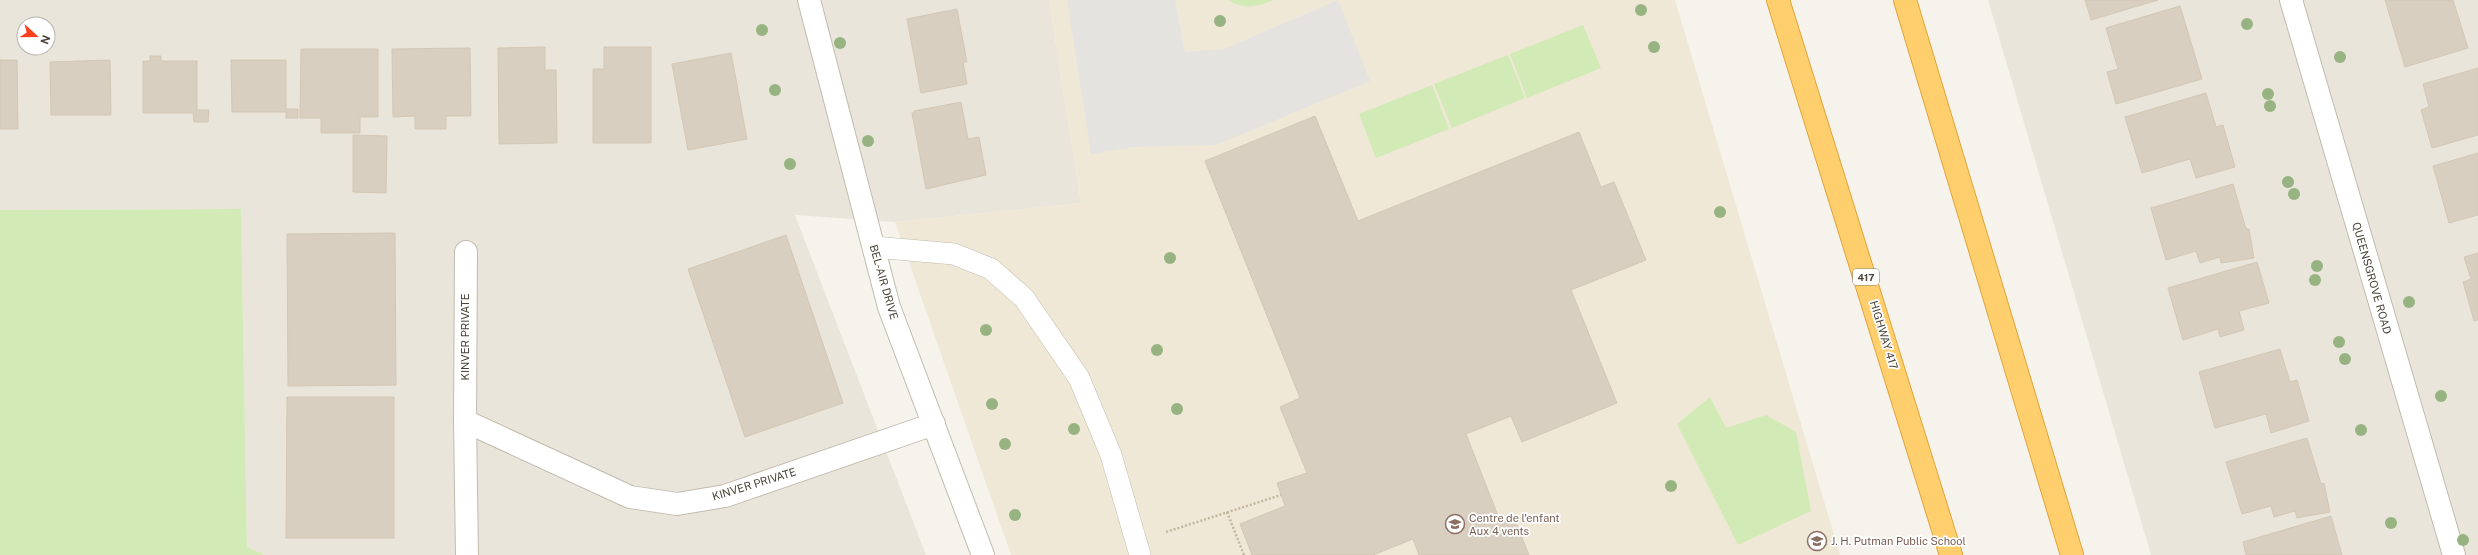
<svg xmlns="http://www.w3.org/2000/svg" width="2478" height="555" font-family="'Public Sans',sans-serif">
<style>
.residential{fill:#eae5da;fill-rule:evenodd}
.education{fill:#efe8d6}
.green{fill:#d2eab5}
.parking{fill:#e5e3e0}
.building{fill:#d8cfc1;stroke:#d3c7b4}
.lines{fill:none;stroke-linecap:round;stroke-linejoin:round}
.service-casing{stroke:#c2bbae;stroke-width:22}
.minor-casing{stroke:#c2bbae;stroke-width:24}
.motorway-casing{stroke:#e0a43c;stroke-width:24}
.path{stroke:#c4b79f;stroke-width:2.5;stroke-dasharray:2 2;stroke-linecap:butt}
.service{stroke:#fff;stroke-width:21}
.minor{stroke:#fff;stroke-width:22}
.motorway{stroke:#ffcf6e;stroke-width:22}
.tree{fill:#97b381}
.labels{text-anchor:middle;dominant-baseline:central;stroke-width:3.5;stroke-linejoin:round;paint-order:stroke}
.shield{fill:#fff;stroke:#817c74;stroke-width:1}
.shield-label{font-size:10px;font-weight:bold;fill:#4b4439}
.street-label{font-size:11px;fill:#4b4439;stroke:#fff}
.education-label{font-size:11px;fill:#785e54;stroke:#fff;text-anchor:start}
</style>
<rect width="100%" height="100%" fill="#f6f3ec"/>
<g class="residential">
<path d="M 0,0 L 1049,0 L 1081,203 L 895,222 L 795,215 L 926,555 L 265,555 L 247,547 L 241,209 L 0,210 ZM 24,24 L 48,24 L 48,48 L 24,48 Z"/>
<path d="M 1988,0 L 2478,0 L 2478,555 L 2151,555 Z"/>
</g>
<path class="education" d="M 1049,0 L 1675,0 L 1840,555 L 1011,555 L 895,222 L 1081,203 Z"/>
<g class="green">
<path d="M 1228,0 L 1273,0 C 1258,7 1243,10 1228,0 Z"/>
<path d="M 1583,25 L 1601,68 L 1527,98 L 1510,54 Z"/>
<path d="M 1508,55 L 1525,98 L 1452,128 L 1434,84 Z"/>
<path d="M 1432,85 L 1449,129 L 1376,158 L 1359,114 Z"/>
<path d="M 241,209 L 247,547 L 265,555 L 0,555 L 0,210 Z"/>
<path d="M 1710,397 L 1726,428 L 1766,415 L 1796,432 L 1811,511 L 1738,545 L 1677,424 Z"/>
</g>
<path class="parking" d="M 1067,0 L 1175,0 L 1185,52 L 1224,49 L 1338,0 L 1370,81 L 1216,145 L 1133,147 L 1091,154 Z"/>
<g class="building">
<path d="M 2085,0 L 2158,0 L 2091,20 Z"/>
<path d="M 2385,0 L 2453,0 L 2468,48 L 2405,67 Z"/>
<path d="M 2180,6 L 2202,79 L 2116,104 L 2107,72 L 2118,69 L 2106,28 Z"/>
<path d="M 957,9 L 967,62 L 963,62 L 967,84 L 921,93 L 907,19 Z"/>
<path d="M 545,47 L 545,70 L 556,70 L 557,143 L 499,144 L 498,48 Z"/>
<path d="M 604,47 L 651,47 L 651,143 L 593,143 L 593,69 L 604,69 Z"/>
<path d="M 470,48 L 471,116 L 446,116 L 446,129 L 415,129 L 415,116 L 393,117 L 392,49 Z"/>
<path d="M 301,49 L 378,49 L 378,117 L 360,117 L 360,133 L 321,133 L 321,118 L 300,118 Z"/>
<path d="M 731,53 L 747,139 L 688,150 L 672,64 Z"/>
<path d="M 150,56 L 161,56 L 161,61 L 197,61 L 197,110 L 209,110 L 208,122 L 194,122 L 193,113 L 143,113 L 143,61 L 150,61 Z"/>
<path d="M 0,60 L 17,60 L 18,129 L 0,129 Z"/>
<path d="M 110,60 L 111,115 L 51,115 L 50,62 Z"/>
<path d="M 231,60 L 286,60 L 286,109 L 298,109 L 298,118 L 286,118 L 286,112 L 232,112 Z"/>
<path d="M 2478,68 L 2478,135 L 2432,148 L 2421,110 L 2429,107 L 2423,84 Z"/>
<path d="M 2206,93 L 2216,127 L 2223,125 L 2235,167 L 2196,178 L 2190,159 L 2142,173 L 2125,117 Z"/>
<path d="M 961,102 L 968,139 L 979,137 L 986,175 L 926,189 L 912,113 L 915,113 L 914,111 Z"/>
<path d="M 1315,116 L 1358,221 L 1579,132 L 1601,187 L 1614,182 L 1646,260 L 1571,290 L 1617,403 L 1522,442 L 1511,416 L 1466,434 L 1500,521 L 1513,515 L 1529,555 L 1419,555 L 1413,539 L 1373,555 L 1252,555 L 1240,524 L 1285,506 L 1277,483 L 1307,473 L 1280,407 L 1300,398 L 1205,161 Z"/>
<path d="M 353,135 L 387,136 L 386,193 L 353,192 Z"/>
<path d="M 2478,153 L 2478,215 L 2449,223 L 2433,166 Z"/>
<path d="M 2233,184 L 2246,229 L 2249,229 L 2254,258 L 2221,263 L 2220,257 L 2200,263 L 2196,251 L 2166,260 L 2151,208 Z"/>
<path d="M 395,233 L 396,385 L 288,386 L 287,234 Z"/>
<path d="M 786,235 L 843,403 L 745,437 L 688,269 Z"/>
<path d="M 2478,253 L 2478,320 L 2474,321 L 2463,282 L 2471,279 L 2464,257 Z"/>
<path d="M 2257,262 L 2269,303 L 2239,311 L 2244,330 L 2220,337 L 2218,329 L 2183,340 L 2168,288 Z"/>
<path d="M 2280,349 L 2290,382 L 2297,380 L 2309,421 L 2271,433 L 2266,414 L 2215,428 L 2199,372 Z"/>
<path d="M 287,397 L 394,397 L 394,538 L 286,538 Z"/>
<path d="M 2307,438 L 2321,484 L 2324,483 L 2330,512 L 2297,518 L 2295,511 L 2274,517 L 2271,506 L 2242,514 L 2226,462 Z"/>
<path d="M 2331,516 L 2342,555 L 2246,555 L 2243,542 Z"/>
</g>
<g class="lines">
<g class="service-casing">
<path id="service" d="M 874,247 L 954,254 L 991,269 L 1024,298 L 1079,378 L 1111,455 L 1140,555"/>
</g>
<g class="minor-casing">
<g id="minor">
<path d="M 809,0 L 889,307 L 983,555"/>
<path d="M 2291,0 L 2454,555"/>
<path d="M 466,252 L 465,421 L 467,555"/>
<path d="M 465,421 L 630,497 L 677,504 L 725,496 L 934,424"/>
</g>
</g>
<g class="motorway-casing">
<g id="motorway">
<path d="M 1778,0 L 1951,555"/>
<path d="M 1905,0 L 2072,555"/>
</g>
</g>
<g class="path">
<path d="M 1227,512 L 1244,555"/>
<path d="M 1166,532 L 1281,495"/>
</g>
<use href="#service" class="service"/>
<use href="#minor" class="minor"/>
<use href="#motorway" class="motorway"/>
</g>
<g class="tree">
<circle cx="1641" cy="10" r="6"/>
<circle cx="1220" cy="21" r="6"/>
<circle cx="2247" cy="24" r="6"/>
<circle cx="762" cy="30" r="6"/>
<circle cx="840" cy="43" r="6"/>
<circle cx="1654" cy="47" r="6"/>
<circle cx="2340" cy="57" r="6"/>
<circle cx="775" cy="90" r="6"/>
<circle cx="2268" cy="94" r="6"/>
<circle cx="2270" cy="106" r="6"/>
<circle cx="868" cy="141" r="6"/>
<circle cx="790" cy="164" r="6"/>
<circle cx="2288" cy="182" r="6"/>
<circle cx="2294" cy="194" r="6"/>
<circle cx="1720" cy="212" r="6"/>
<circle cx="1170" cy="258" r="6"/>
<circle cx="2317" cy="266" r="6"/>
<circle cx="2315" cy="280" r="6"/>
<circle cx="2409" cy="302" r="6"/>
<circle cx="986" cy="330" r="6"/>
<circle cx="2339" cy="342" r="6"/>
<circle cx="1157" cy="350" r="6"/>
<circle cx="2345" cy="359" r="6"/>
<circle cx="2441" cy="396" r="6"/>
<circle cx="992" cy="404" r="6"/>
<circle cx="1177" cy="409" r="6"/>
<circle cx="1074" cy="429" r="6"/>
<circle cx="2361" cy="430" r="6"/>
<circle cx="1005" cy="444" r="6"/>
<circle cx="1671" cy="486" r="6"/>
<circle cx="1015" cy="515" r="6"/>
<circle cx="2391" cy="523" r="6"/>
<circle cx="2463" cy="540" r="6"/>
</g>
<defs>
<g id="school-ring" transform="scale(1)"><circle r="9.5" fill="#fff" stroke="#8d6e63" stroke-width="1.5"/><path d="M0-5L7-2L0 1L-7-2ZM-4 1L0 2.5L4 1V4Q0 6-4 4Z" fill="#8d6e63"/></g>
</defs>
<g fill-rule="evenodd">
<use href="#school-ring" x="1455" y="524"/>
<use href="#school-ring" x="1817" y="541"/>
</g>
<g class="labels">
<rect class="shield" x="1853" y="269" width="26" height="16" rx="3"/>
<g class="shield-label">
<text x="1866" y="277">417</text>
</g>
<g class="street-label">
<text transform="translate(2372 278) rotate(74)">QUEENSGROVE ROAD</text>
<text transform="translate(884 282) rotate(74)">BEL-AIR DRIVE</text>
<text transform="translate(1884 335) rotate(73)">HIGHWAY 417</text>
<text transform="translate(465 337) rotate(-90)">KINVER PRIVATE</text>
<text transform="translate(754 484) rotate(-17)">KINVER PRIVATE</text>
</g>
<g class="education-label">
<text x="1469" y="518">Centre de l'enfant<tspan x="1469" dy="13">Aux 4 vents</tspan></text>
<text x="1831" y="541">J. H. Putman Public School</text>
</g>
</g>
<g transform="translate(36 36) rotate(111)"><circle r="19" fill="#ffffff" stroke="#b7b4b0"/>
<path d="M0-3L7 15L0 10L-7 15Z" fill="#fc3f1d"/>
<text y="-6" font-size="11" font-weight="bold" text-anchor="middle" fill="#4b4439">N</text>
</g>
</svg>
